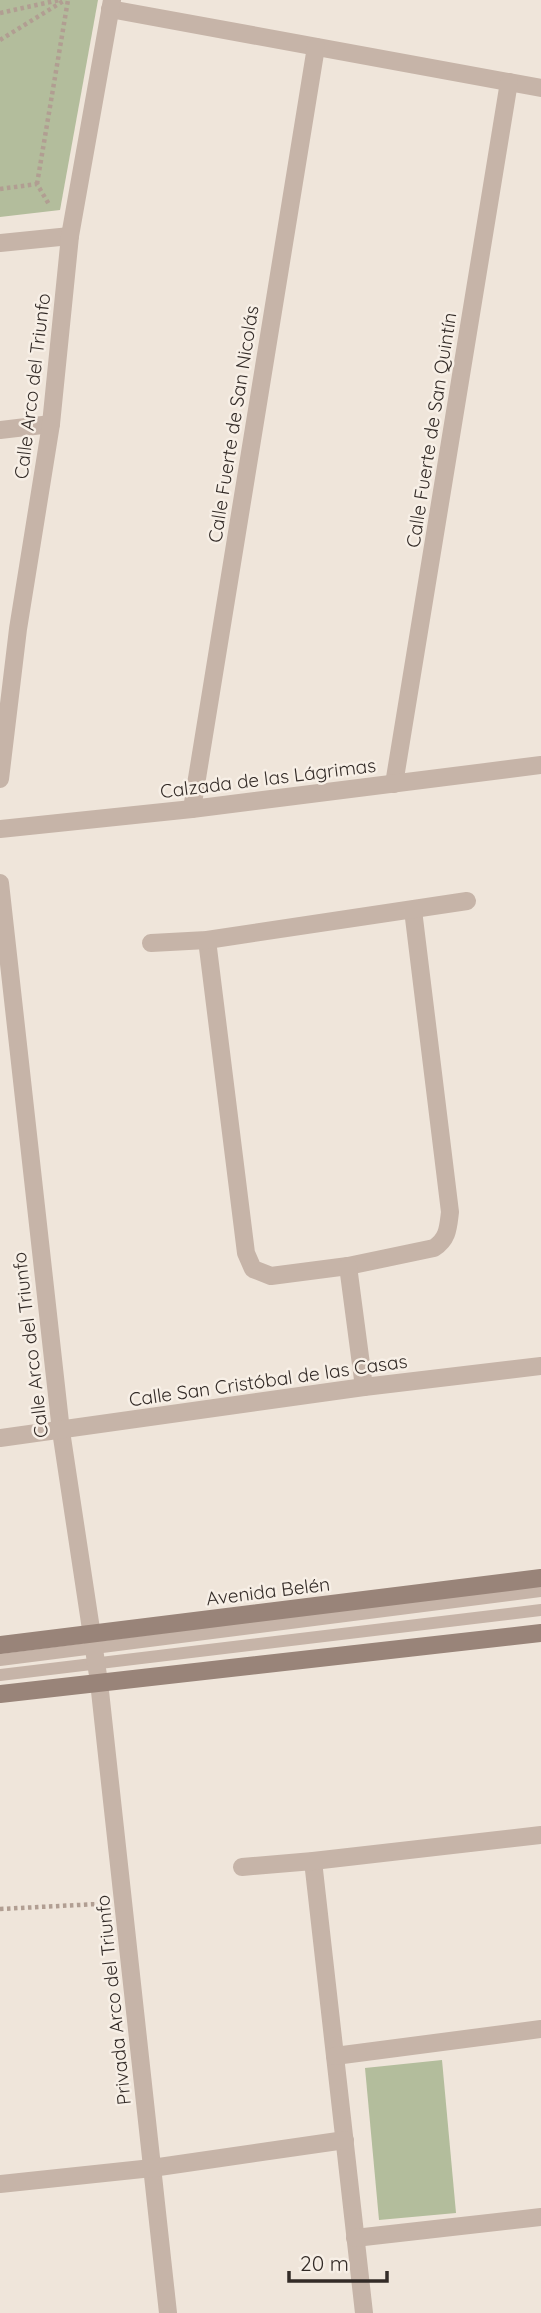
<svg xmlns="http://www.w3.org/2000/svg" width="541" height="2313" font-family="Quicksand,sans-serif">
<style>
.green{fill:#b3bd9c}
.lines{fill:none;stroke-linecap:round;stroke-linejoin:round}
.path{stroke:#b19e92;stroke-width:4.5;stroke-dasharray:3.5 3.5;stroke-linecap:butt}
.service{stroke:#c6b4a8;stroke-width:12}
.minor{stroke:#c6b4a8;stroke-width:18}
.secondary{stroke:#998479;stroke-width:18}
.labels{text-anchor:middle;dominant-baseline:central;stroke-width:5;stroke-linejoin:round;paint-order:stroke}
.street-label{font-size:19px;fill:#332b27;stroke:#f7efe6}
</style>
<rect width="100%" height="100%" fill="#efe5da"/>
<g class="green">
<path d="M 0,0 L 98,0 L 60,210 L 0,217 Z"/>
<path d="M 442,2060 L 456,2213 L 379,2220 L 365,2068 Z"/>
</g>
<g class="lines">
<g class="path">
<path d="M 0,13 L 59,0"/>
<path d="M 0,40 L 65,0"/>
<path d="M 37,184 L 68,0"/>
<path d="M 0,189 L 37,184 L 50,206"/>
<path d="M 0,1909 L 98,1904"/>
</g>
<g class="service">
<path d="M 0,1660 L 541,1591"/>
<path d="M 0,1675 L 541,1610"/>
</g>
<g class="minor">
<path d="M 110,9 L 541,88"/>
<path d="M 0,243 L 70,236"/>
<path d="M 0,430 L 51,424"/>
<path d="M 0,779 L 18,629 L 51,424 L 70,236 L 112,0"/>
<path d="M 394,784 L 509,82"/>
<path d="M 192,809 L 316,47"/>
<path d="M 0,829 L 192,809 L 541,765"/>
<path d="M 0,883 L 61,1431 L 99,1682 L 168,2313"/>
<path d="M 207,940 L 246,1253 L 253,1269 L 271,1276 L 348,1266 L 434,1248 C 448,1239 448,1228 450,1212 L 413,910"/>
<path d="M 151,943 L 207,940 L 467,901"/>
<path d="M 348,1266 L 364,1387"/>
<path d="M 0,1438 L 364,1387 L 541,1366"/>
<path d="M 313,1861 L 364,2313"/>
<path d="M 242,1867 L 313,1861 L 541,1835"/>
<path d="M 335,2056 L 541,2029"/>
<path d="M 0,2184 L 152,2168 L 345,2140"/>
<path d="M 355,2238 L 541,2217"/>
</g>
<g class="secondary">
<path d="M 0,1645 L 541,1578"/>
<path d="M 0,1694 L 541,1633"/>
</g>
</g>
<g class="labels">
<g class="street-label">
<text transform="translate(32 386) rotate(-83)">Calle Arco del Triunfo</text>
<text transform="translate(233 424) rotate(-81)">Calle Fuerte de San Nicolás</text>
<text transform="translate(431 430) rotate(-81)">Calle Fuerte de San Quintín</text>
<text transform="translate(268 778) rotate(-7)">Calzada de las Lágrimas</text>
<text transform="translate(30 1345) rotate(-97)">Calle Arco del Triunfo</text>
<text transform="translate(268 1380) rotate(-8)">Calle San Cristóbal de las Casas</text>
<text transform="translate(268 1591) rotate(-7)">Avenida Belén</text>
<text transform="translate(113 2000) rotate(-96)">Privada Arco del Triunfo</text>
</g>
</g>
<path d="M289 2271v10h98v-10" fill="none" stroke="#332b27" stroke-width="3.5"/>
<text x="300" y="2271" font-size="21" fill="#332b27" stroke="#f7efe6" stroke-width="5" paint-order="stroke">20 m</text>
</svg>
